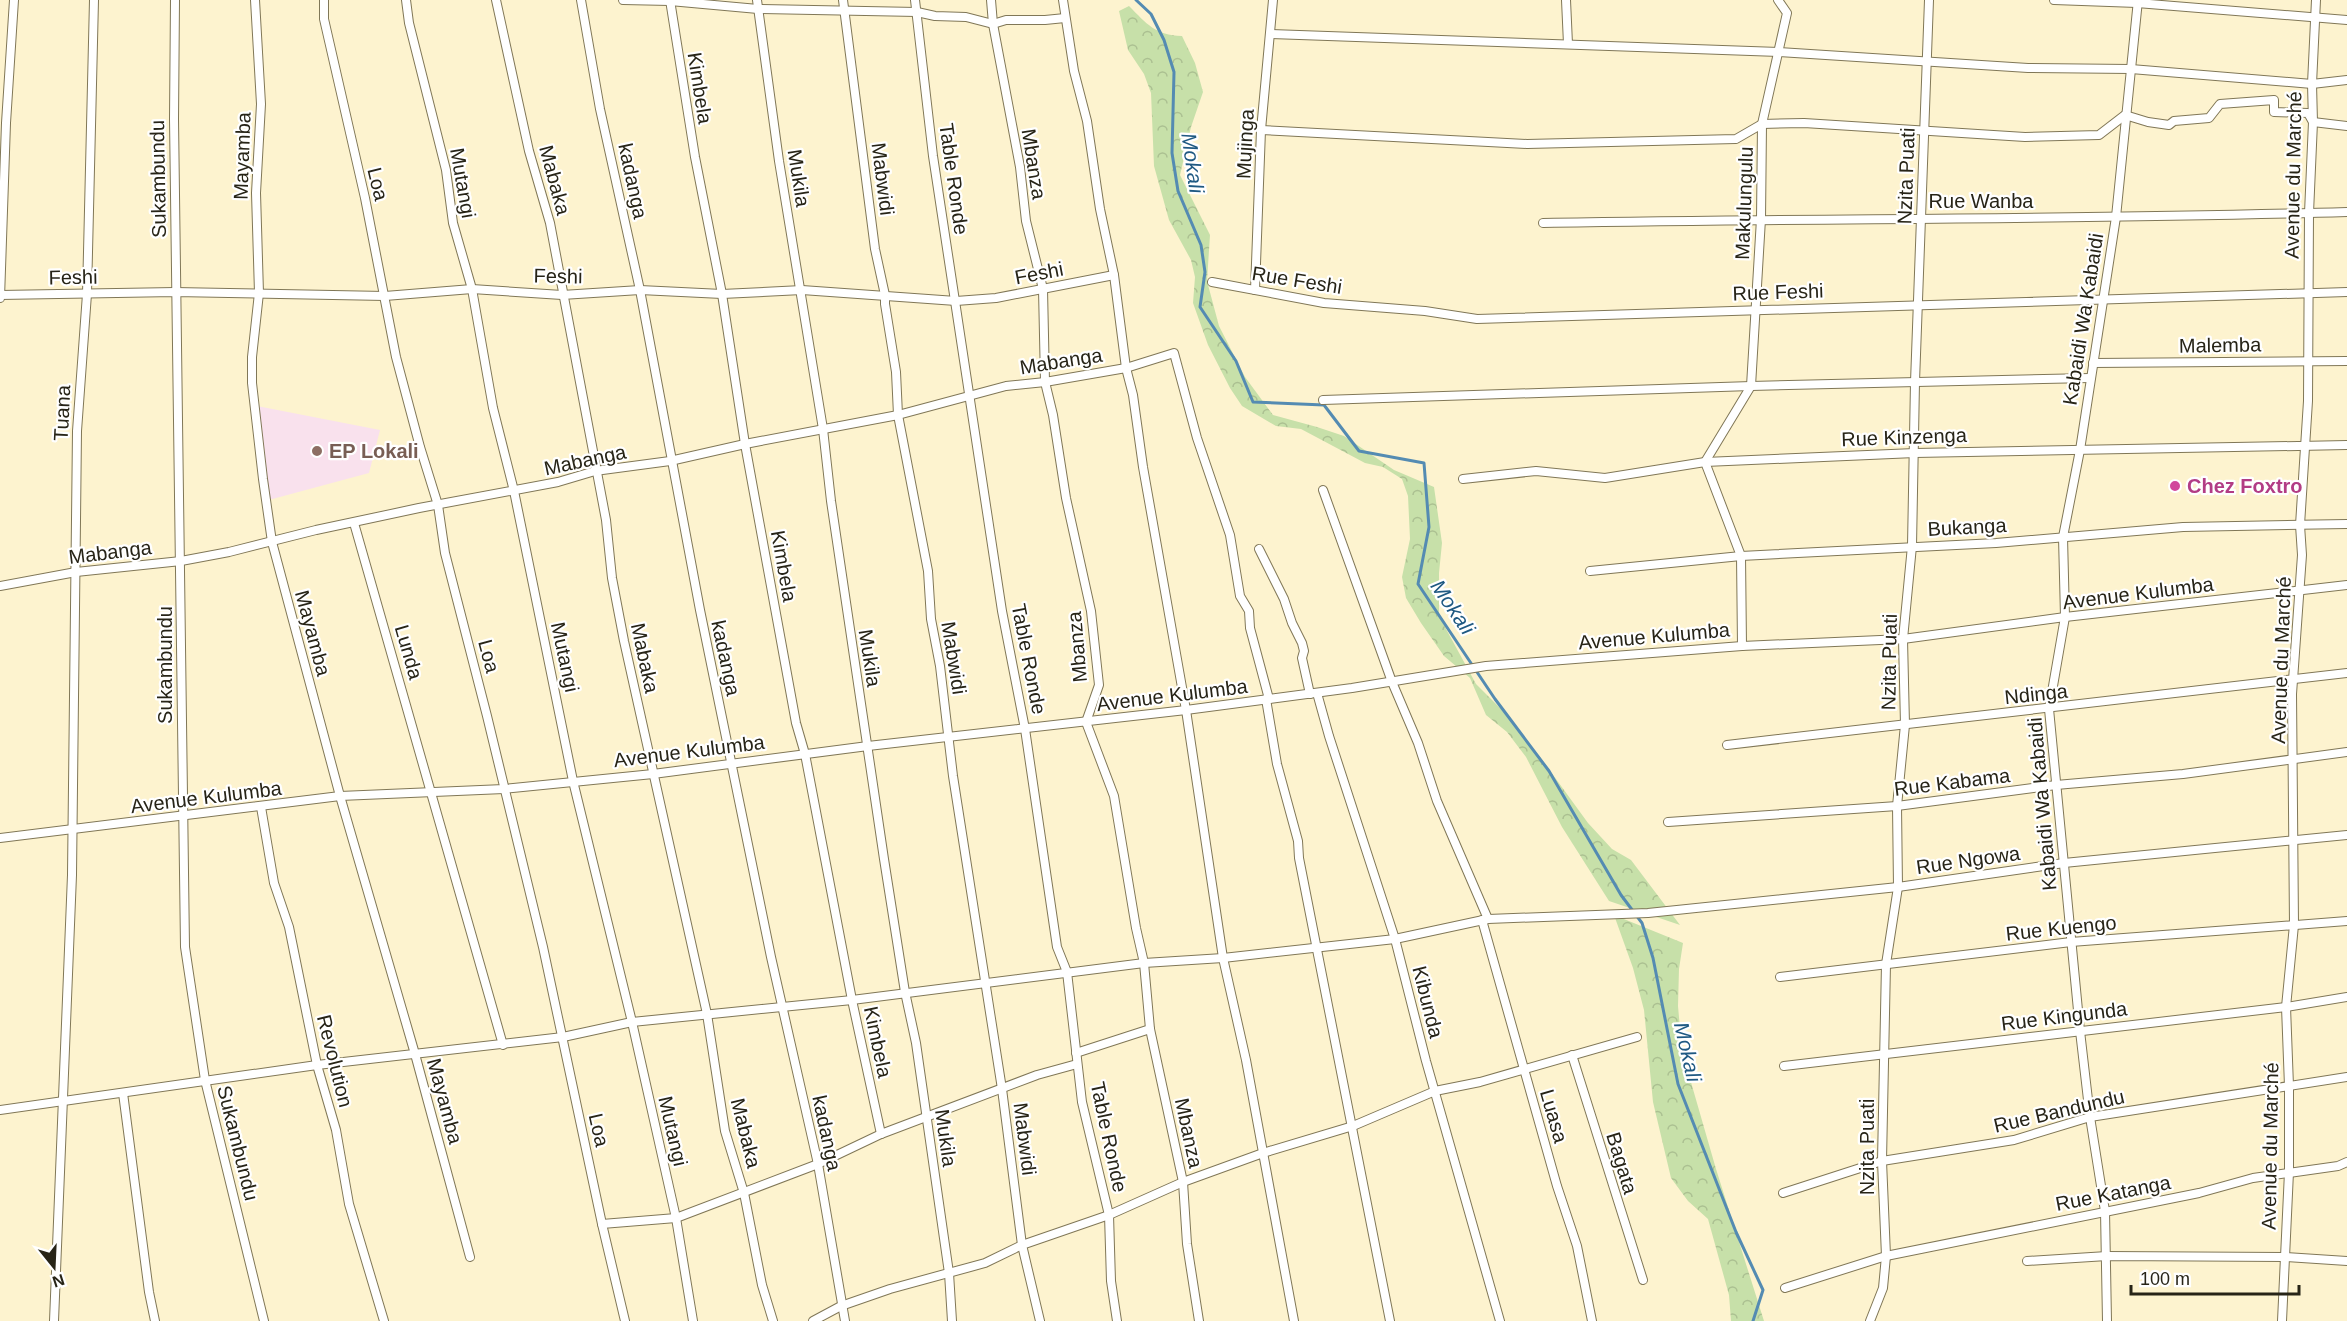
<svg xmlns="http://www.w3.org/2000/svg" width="2347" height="1321" font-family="Helvetica,sans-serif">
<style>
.education{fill:#f9e1ed}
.forest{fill:url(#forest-crowns)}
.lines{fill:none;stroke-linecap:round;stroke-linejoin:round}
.stream{stroke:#548bb2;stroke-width:3}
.minor-casing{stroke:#807757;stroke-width:10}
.minor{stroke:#fff;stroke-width:8}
.education-dot{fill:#8d6e63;stroke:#fff;stroke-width:2}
.hotel-dot{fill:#d1479c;stroke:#fff;stroke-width:2}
.labels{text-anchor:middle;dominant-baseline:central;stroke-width:4.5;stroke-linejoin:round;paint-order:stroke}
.street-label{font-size:20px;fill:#272417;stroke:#fff}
.education-label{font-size:20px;font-weight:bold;fill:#785e54;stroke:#fff;text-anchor:start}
.hotel-label{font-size:20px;font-weight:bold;fill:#b23c85;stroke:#fff;text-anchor:start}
.water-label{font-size:21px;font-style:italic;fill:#1f5982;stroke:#fff}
</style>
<defs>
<pattern id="forest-crowns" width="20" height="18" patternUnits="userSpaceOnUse" patternTransform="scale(1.5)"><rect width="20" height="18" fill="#c7e0a9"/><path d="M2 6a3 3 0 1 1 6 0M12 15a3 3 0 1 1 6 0" fill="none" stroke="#abc091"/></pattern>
</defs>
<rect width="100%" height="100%" fill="#fdf3cf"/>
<path class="education" d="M 257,406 L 380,430 L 369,473 L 265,501 Z"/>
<g class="forest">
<path d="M 1129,6 C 1147,24 1155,35 1182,36 L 1195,63 L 1203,92 L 1191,127 L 1180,175 L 1210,235 L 1207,281 L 1219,326 L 1245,377 L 1273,415 L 1317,427 L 1344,436 L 1394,470 L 1434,487 L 1442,543 L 1439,573 L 1439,616 L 1476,684 L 1500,708 L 1540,757 L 1588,823 L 1612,849 L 1631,860 L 1680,925 L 1609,901 L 1562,827 L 1526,757 L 1507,732 L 1486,715 L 1470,678 L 1444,656 L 1421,623 L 1406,598 L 1402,577 L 1410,539 L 1408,496 L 1402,479 L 1383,467 L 1365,463 L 1301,429 L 1276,426 L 1242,406 L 1230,388 L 1208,345 L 1193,303 L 1195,277 L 1191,260 L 1169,220 L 1154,166 L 1151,93 L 1144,74 L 1128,50 L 1119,11 Z"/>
<path d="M 1614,915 L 1683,943 L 1679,969 L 1678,1006 L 1682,1051 L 1716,1169 L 1764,1321 L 1731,1321 L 1729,1295 L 1708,1219 L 1688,1201 L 1671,1178 L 1653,1102 L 1644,1010 L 1633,968 Z"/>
</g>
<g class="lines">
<path class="stream" d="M 1136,0 L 1151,14 L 1164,40 L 1174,72 L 1172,153 L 1178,191 L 1201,245 L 1205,272 L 1200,307 L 1236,361 L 1253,402 L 1324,405 L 1359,451 L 1424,463 L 1429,527 L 1418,584 L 1495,699 L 1549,771 L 1621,895 L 1642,923 L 1653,958 L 1678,1084 L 1736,1232 L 1763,1290 L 1753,1321"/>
<g class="minor-casing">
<g id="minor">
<path d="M 175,0 L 174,119 L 185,947 L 205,1080 L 264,1321"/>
<path d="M 255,0 L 261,104 L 256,193 L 259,293 L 252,357 L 252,383 L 263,479 L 272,542 L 340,796 L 415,1054 L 470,1257"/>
<path d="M 324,0 L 324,19 L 365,198 L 396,357 L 420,447 L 438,505 L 445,553 L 487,716 L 543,947 L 602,1224 L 625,1321"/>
<path d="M 406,0 L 409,23 L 446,170 L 453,223 L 472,289 L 493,408 L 514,491 L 573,781 L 632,1022 L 676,1218 L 693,1321"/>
<path d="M 496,0 L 529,151 L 550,223 L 606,520 L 612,578 L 624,641 L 707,1014 L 725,1131 L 744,1193 L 762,1285 L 773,1321"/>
<path d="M 581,0 L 600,109 L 640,290 L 700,610 L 771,957 L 818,1164 L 845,1321"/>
<path d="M 623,0 L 670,1 L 758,9 L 917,12 L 935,16 L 966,17 L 993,24 L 1006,20 L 1045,20 L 1065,18"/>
<path d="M 670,0 L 695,157 L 722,294 L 745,444 L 796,723 L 805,754 L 852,1000 L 881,1134"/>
<path d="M 757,0 L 779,161 L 823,429 L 831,501 L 884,859 L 905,992 L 916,1043 L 949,1273 L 952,1321"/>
<path d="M 843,0 L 875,249 L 885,295 L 885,304 L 896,372 L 898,415 L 928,571 L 931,619 L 940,666 L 953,776 L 1002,1089 L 1022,1245 L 1040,1321"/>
<path d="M 915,0 L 933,156 L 1002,611 L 1025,729 L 1057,947 L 1067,972 L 1082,1102 L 1109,1215 L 1111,1281 L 1117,1321"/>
<path d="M 991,0 L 993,24 L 1020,167 L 1026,221 L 1043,289 L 1045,382 L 1053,415 L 1066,498 L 1091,611 L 1099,685 L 1086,722 L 1114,796 L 1136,928 L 1144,963 L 1150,1029 L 1183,1182 L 1187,1244 L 1199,1321"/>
<path d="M 1063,0 L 1074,71 L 1087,121 L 1100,209 L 1114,275 L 1126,368 L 1133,395 L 1143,467 L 1186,710 L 1223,958 L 1246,1060 L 1294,1321"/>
<path d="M 1566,0 L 1568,44"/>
<path d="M 2054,0 L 2137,3 L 2347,20"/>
<path d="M 1271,34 L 1779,52 L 2028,68 L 2131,69 L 2312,84 L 2347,80"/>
<path d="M 1261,130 L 1527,144 L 1736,139 L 1762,124 L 1804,123 L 2025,137 L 2099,135 L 2125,115 L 2148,122 L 2169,125 L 2174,121 L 2209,118 L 2220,104 L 2274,100 L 2274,112 L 2308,113 L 2313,122 L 2347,126"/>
<path d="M 1543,223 C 1811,218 2079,220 2347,212"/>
<path d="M 1212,282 L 1324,303 L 1425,311 L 1477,319 L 2347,292"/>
<path d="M 1255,290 L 1261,130 L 1273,0"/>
<path d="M 0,295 L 175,292 L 385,296 L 472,289 L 562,295 L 640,290 L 722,294 L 802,290 L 956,301 L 996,298 L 1114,275"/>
<path d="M 0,298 L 6,123 L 14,0"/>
<path d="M 2093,363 L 2347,361"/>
<path d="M 1323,400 L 1751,386 L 2090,378"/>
<path d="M 1463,479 L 1536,471 L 1605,478 L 1705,462 L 1915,453 L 2347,445"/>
<path d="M 1323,490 L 1392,682 L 1418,743 L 1437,801 L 1488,919"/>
<path d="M 354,523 L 503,1045"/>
<path d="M 1259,549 L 1284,599 L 1292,623 L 1302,643 L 1304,651 L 1302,658 L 1310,694"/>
<path d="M 1590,571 L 1741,556 L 1996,543 L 2183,527 L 2347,524"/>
<path d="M 0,586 L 76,572 L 181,561 L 229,552 L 316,530 L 419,508 L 558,482 L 595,471 L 670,461 L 745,444 L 898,415 L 1006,386 L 1045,382 L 1126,368 L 1174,353 L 1197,438 L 1230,535 L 1240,596 L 1249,611 L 1250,628 L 1269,699"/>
<path d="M 1742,646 L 1741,556 L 1705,462 L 1751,386 L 1761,219 L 1762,124 L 1787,13 L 1778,0"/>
<path d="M 1317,693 L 1329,736 L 1395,939 L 1426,1061 L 1500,1321"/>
<path d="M 1266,699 L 1277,764 L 1298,841 L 1299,858 L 1390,1321"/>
<path d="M 1727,745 L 2347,673"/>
<path d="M 261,807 L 274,883 L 289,927 L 317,1065 L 336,1130 L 349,1204 L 384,1321"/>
<path d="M 1668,822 L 1897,806 L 2056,785 L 2183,774 L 2347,752"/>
<path d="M 0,838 L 340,796 L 504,789 L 653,774 L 868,746 L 1186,710 L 1352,688 L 1486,666 L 1742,646 L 1903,639 L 2065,617 L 2347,585"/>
<path d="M 1482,920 L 1557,1186 L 1577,1246 L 1592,1321"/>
<path d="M 1780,977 L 2071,942 L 2347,921"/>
<path d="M 1076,1053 L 1150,1029"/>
<path d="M 1572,1055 L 1643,1280"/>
<path d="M 1784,1066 L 2286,1007 L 2347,997"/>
<path d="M 123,1093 L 149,1292 L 155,1321"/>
<path d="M 0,1110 L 317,1065 L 563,1037 L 632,1022 L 852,1000 L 1144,963 L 1223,958 L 1395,939 L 1488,919 L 1648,913 L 1898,887 L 2064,863 L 2347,835"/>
<path d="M 1783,1193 L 1882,1161 L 2014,1140 L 2090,1117 L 2347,1077"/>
<path d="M 602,1224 L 676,1218 L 818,1164 L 881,1134 L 1037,1075 L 1077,1064"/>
<path d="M 2027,1261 L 2107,1256 L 2285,1257 L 2347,1261"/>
<path d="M 1785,1288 L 1886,1256 L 2199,1193 L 2253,1178 L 2338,1166 L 2347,1162"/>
<path d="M 54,1321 L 72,875 L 77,431 L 87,294 L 94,0"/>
<path d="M 813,1321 L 841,1306 L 890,1289 L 985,1263 L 1022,1245 L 1109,1215 L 1183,1182 L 1263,1153 L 1353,1126 L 1435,1091 L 1480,1082 L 1637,1037"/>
<path d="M 1870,1321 L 1883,1288 L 1886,1256 L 1882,1161 L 1886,964 L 1898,887 L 1897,806 L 1905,725 L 1903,639 L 1912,546 L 1915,382 L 1929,0"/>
<path d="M 2107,1321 L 2105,1211 L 2090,1117 L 2080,1031 L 2049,709 L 2065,617 L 2063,537 L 2080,450 L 2116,217 L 2138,0"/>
<path d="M 2282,1321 L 2289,1172 L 2289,1086 L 2286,1007 L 2294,925 L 2292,694 L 2302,555 L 2300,525 L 2308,401 L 2309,213 L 2313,122 L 2312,84 L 2316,0"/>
</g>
</g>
<use href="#minor" class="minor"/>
</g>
<circle class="education-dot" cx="317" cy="451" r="6"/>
<circle class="hotel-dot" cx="2175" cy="486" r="6"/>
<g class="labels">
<g class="street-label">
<text transform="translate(700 88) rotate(81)">Kimbela</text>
<text transform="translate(1245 144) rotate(-87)">Mujinga</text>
<text transform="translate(242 156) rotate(-88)">Mayamba</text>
<text transform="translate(1034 164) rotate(81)">Mbanza</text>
<text transform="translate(2293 175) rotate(-89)">Avenue du Marché</text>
<text transform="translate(1906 176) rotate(-88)">Nzita Puati</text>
<text transform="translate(799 178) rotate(81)">Mukila</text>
<text transform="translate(158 179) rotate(-91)">Sukambundu</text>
<text transform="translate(883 179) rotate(83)">Mabwidi</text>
<text transform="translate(954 179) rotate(82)">Table Ronde</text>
<text transform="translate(555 180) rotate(75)">Mabaka</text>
<text transform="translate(633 181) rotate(78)">kadanga</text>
<text transform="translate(463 183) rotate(80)">Mutangi</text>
<text transform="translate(378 184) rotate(76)">Loa</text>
<text x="1981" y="201">Rue Wanba</text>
<text transform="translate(1744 203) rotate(-88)">Makulungulu</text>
<text transform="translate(1039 273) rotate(-11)">Feshi</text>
<text transform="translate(558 276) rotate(1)">Feshi</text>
<text transform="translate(73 277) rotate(-1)">Feshi</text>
<text transform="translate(1297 280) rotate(9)">Rue Feshi</text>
<text transform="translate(1778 292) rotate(-2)">Rue Feshi</text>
<text transform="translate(2083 319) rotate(-81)">Kabaidi Wa Kabaidi</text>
<text transform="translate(2220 345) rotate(-1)">Malemba</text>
<text transform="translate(1061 361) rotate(-9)">Mabanga</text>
<text transform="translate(62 413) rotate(-87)">Tuana</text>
<text transform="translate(1904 437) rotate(-2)">Rue Kinzenga</text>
<text transform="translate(585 460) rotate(-12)">Mabanga</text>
<text transform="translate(1967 527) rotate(-3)">Bukanga</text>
<text transform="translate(110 552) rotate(-7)">Mabanga</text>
<text transform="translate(784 566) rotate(80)">Kimbela</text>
<text transform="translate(2138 593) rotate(-7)">Avenue Kulumba</text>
<text transform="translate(313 633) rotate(75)">Mayamba</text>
<text transform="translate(1654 636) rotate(-5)">Avenue Kulumba</text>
<text transform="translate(1077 647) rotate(-95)">Mbanza</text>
<text transform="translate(409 652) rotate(74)">Lunda</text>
<text transform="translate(489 656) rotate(75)">Loa</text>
<text transform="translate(565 657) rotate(78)">Mutangi</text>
<text transform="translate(645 658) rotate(78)">Mabaka</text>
<text transform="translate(726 658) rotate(78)">kadanga</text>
<text transform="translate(870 658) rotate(81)">Mukila</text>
<text transform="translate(954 658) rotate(81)">Mabwidi</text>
<text transform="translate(1029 659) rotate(79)">Table Ronde</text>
<text transform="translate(2281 660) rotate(-88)">Avenue du Marché</text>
<text transform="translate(1889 662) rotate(-89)">Nzita Puati</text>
<text transform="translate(165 665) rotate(-90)">Sukambundu</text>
<text transform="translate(2036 694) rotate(-6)">Ndinga</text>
<text transform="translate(1172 695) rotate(-7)">Avenue Kulumba</text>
<text transform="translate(689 751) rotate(-7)">Avenue Kulumba</text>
<text transform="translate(1952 782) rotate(-7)">Rue Kabama</text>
<text transform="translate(206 797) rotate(-7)">Avenue Kulumba</text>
<text transform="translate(2042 804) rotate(-95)">Kabaidi Wa Kabaidi</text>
<text transform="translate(1968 860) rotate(-8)">Rue Ngowa</text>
<text transform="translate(2061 928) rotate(-6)">Rue Kuengo</text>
<text transform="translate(1428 1002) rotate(76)">Kibunda</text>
<text transform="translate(2064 1016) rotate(-7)">Rue Kingunda</text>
<text transform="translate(878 1042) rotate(78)">Kimbela</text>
<text transform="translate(335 1061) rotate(76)">Revolution</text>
<text transform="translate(445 1101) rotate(75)">Mayamba</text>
<text transform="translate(2059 1111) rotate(-13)">Rue Bandundu</text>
<text transform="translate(1554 1116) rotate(74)">Luasa</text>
<text transform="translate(599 1130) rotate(77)">Loa</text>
<text transform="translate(673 1131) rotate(77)">Mutangi</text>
<text transform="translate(746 1133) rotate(76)">Mabaka</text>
<text transform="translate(827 1133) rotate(78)">kadanga</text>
<text transform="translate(1189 1133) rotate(78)">Mbanza</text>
<text transform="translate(1109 1137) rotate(78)">Table Ronde</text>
<text transform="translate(946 1138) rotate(82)">Mukila</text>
<text transform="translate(1025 1139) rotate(83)">Mabwidi</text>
<text transform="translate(238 1143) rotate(76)">Sukambundu</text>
<text transform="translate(2270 1146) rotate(-89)">Avenue du Marché</text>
<text transform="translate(1867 1147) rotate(-90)">Nzita Puati</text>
<text transform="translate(1622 1163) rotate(73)">Bagata</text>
<text transform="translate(2113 1193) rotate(-11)">Rue Katanga</text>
</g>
<g class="education-label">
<text x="329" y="451">EP Lokali</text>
</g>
<g class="hotel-label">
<text x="2187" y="486">Chez Foxtro</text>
</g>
<g class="water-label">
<text transform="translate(1193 163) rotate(82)">Mokali</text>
<text transform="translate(1453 607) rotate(56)">Mokali</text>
<text transform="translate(1688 1052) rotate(77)">Mokali</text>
</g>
</g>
<g transform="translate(54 1267) rotate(162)" stroke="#ffffff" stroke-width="4.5" paint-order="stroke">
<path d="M0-4.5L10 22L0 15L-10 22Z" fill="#272417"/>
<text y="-9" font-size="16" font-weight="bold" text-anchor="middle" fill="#272417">N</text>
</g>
<path d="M2131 1285v9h168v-9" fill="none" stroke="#272417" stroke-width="3"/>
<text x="2140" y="1285" font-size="18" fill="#272417" stroke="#ffffff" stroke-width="4.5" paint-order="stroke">100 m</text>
</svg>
